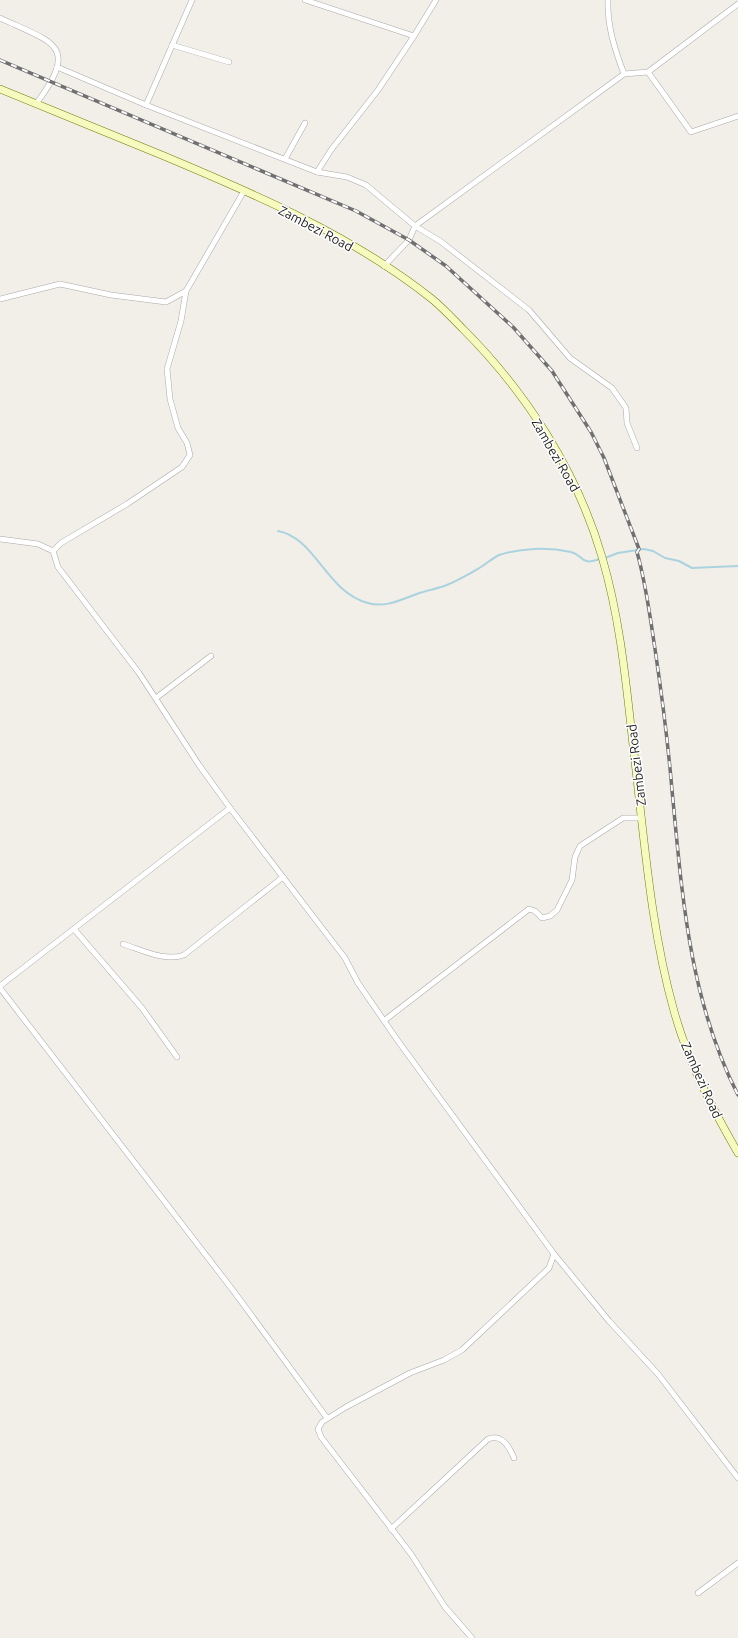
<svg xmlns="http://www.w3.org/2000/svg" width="738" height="1638" font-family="Ubuntu,sans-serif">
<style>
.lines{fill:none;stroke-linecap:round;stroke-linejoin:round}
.stream{stroke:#aad3df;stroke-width:2}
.minor-casing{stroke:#a9a9a9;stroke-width:6}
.secondary-casing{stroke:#707d05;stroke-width:8}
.minor{stroke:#fff;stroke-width:5}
.secondary{stroke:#f7fabf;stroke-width:7}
.rail-casing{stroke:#707070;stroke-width:3.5}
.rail{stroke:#fff;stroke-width:2;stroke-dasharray:6;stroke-linecap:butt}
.labels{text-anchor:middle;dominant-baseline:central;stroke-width:3;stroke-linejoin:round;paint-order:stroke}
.street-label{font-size:13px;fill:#222;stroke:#fff}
</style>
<rect width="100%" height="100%" fill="#f2efe9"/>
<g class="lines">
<g class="stream">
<path d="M 278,531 C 316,538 326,592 368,603 C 387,609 405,597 423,592 C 429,590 435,589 441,587 C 454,583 469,574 481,567 C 487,563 493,558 499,555 C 521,548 548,547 571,552 C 586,556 579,566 600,559"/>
<path d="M 605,558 L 618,553 L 644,549 L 653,551 L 665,558 L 679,561 L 692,568 L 738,566"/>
</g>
<g class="minor-casing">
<g id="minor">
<path d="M 305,0 L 414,36 L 378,90 L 331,150 L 317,172"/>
<path d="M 608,0 C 607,26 615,50 624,74"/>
<path d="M 0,18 C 54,43 80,45 36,104"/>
<path d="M 414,36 L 436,0"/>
<path d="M 172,45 L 229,62"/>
<path d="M 57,67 L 146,105 L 317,172 L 347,177 L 366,185 L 415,226 L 440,241 L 529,310 L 570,358 L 612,388 L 626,408 L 627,423 L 637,448"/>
<path d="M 648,72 L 691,132 L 738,116"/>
<path d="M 146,105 L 192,0"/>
<path d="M 285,159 L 305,123"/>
<path d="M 244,191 L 186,291 L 181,321 L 167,369 L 170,399 L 178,428 L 187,443 L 190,455 L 182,467 L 127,504 L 61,543 L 53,551 L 58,567 L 139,673 L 199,765 L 230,808 L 345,958 L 358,983 L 398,1041 L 554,1254 L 609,1321 L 658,1374 L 738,1478"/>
<path d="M 384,266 L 409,240 L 415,226 L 624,74 L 648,72 L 738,4"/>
<path d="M 0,299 L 60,284 L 111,295 L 166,302 L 186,291"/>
<path d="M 0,539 L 38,544 L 53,551"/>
<path d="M 156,698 L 211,656"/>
<path d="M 74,929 L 142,1008 L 177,1057"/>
<path d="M 123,944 C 142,950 165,962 184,955 L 283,877"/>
<path d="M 0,986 L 230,808"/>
<path d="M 0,988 L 232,1289 L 327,1418"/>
<path d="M 385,1020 L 529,909 L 535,911 L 542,918 L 550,916 L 557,910 L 572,880 L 575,857 L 580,846 L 623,818 L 642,818"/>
<path d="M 391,1529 L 488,1439 C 502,1434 509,1446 514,1458"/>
<path d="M 698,1593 L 738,1563"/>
<path d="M 472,1638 L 445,1607 L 411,1554 L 321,1437 L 318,1429 L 322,1422 L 346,1407 L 410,1373 L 444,1360 L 462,1350 L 549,1268 L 554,1254"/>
</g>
</g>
<g class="secondary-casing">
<path id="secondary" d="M 0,89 C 55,111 109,134 164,156 C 257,195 353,236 432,299 C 443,308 453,319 463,329 C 526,392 577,471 602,557 C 620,618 626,682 633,745 C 644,834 650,926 674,1011 C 688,1062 712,1108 738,1153"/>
</g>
<use href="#minor" class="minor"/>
<use href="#secondary" class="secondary"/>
<g class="rail-casing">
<path id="rail" d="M 0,60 L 356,211 L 409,240 L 446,266 L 513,327 L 552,371 L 591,432 L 604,458 L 639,549 L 637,552 C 646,584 650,616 655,649 C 662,696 668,743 672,790 C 682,894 689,999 738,1095"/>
</g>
<use href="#rail" class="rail"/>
</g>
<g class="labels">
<g class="street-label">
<text transform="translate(316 228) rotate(28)">Zambezi Road</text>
<text transform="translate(556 455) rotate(60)">Zambezi Road</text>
<text transform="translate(636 765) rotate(-97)">Zambezi Road</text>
<text transform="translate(702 1080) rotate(66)">Zambezi Road</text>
</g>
</g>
</svg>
